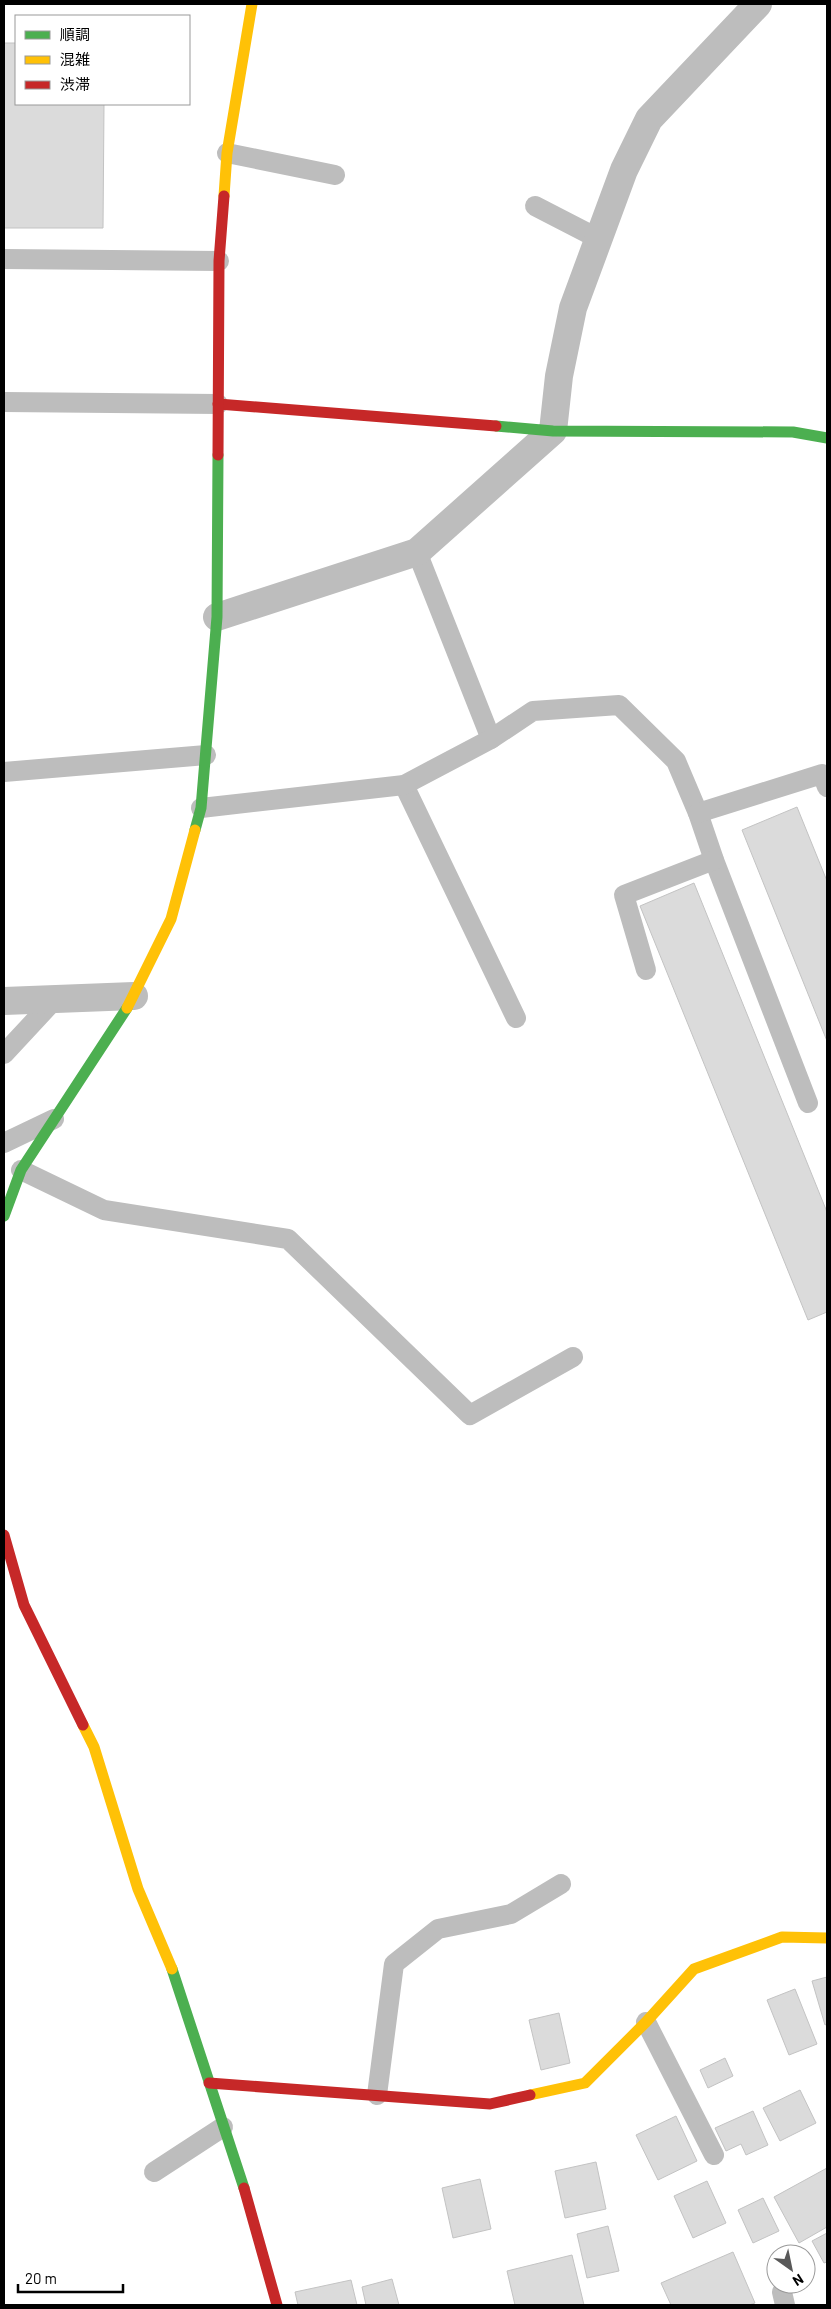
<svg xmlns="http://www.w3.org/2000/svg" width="831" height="2309" font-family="Barlow,'Noto Sans JP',sans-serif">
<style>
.building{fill:#dbdbdb;stroke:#c3c3c3}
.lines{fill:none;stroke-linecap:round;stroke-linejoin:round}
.lane{stroke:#bdbdbd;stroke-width:20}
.street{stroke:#bdbdbd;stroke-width:28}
.fast{stroke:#4caf50;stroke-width:11}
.slow{stroke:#ffc107;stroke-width:11}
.jam{stroke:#c62828;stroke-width:11}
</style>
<rect width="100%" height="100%" fill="#fff"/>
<g class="building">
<path d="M 4,43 L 16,43 L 16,104 L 104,104 L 103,228 L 4,228 Z"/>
<path d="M 797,807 L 827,881 L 827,1041 L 742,830 Z"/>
<path d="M 694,883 L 827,1212 L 827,1312 L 808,1320 L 640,906 Z"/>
<path d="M 827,1977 L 827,2024 L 825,2025 L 812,1981 Z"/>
<path d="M 795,1989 L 817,2044 L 789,2055 L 767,2000 Z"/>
<path d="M 559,2013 L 570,2063 L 541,2070 L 529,2020 Z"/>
<path d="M 725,2058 L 733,2076 L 708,2088 L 700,2070 Z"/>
<path d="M 800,2090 L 816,2123 L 780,2141 L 763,2108 Z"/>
<path d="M 753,2111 L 768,2145 L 746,2155 L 741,2144 L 726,2151 L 715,2128 Z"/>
<path d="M 676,2116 L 697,2161 L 658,2180 L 636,2135 Z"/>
<path d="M 596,2162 L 606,2209 L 565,2218 L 555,2171 Z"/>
<path d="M 827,2168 L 827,2227 L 799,2243 L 774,2197 Z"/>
<path d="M 480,2179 L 491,2229 L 453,2238 L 442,2188 Z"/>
<path d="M 707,2181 L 726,2223 L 693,2238 L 674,2196 Z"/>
<path d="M 763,2198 L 779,2231 L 753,2243 L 738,2210 Z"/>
<path d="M 608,2226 L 619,2271 L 587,2278 L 577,2234 Z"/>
<path d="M 827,2233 L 827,2262 L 824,2263 L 812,2241 Z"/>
<path d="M 733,2252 L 755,2303 L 749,2305 L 671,2305 L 661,2283 Z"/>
<path d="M 572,2255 L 584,2305 L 515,2305 L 507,2271 Z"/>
<path d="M 392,2279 L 399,2305 L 366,2305 L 362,2287 Z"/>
<path d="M 351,2280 L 357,2305 L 298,2305 L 295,2292 Z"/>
</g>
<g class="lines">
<g class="lane">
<path d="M 227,153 L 335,175"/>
<path d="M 535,206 L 599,239"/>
<path d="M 4,259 L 219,261"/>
<path d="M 4,402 L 218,404"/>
<path d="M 417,552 L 491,739"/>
<path d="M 4,772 L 206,755"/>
<path d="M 404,785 L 516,1018"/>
<path d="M 201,808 L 404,785 L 491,739 L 533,711 L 619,705 L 676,761 L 698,813 L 714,860 L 808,1103"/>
<path d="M 698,813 L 822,774 L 827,787"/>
<path d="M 646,970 L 624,895 L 714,860"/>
<path d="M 4,1054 L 55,999"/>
<path d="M 4,1143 L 54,1119"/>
<path d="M 21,1170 L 104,1210 L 288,1239 L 470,1415 L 573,1357"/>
<path d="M 646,2022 L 714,2155"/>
<path d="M 377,2095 L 394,1964 L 438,1929 L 511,1914 L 561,1884"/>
<path d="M 154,2172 L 223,2127"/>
<path d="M 782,2292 L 785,2305"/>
</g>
<g class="street">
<path d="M 217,617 L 417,552 L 553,431 L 559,376 L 573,308 L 624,170 L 649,119 L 758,4"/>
<path d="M 4,1001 L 134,996"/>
</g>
<g class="fast">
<path d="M 496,426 L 553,431 L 793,432 L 827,438"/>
<path d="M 195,830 L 201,808 L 217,617 L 218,455"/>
<path d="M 4,1216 L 21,1170 L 127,1008"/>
<path d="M 172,1969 L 244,2188"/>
</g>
<g class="slow">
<path d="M 224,196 L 227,153 L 252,4"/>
<path d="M 127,1008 L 171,919 L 195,830"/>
<path d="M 83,1725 L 94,1747 L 138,1889 L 172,1969"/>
<path d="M 530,2095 L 585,2083 L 646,2022 L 694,1969 L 782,1937 L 827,1938"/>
</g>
<g class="jam">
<path d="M 218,404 L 496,426"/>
<path d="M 218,455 L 219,261 L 224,196"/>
<path d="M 4,1535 L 24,1605 L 83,1725"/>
<path d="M 209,2083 L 490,2104 L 530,2095"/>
<path d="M 244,2188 L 277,2305"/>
</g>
</g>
<rect width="831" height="2309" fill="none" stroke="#000000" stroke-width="10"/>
<rect x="15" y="15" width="175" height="90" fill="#ffffff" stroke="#999999"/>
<rect x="25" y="31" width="25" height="8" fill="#4caf50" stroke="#999999"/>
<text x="60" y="40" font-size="15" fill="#000000">順調</text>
<rect x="25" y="56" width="25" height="8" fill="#ffc107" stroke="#999999"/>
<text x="60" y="65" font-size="15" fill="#000000">混雑</text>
<rect x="25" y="81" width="25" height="8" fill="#c62828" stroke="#999999"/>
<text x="60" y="90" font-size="15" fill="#000000">渋滞</text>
<g transform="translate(791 2269) rotate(147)"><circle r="24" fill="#ffffff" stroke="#999999"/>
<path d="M0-4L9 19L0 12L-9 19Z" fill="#595959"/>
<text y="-8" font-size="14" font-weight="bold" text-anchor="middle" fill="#000000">N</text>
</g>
<path d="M18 2284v8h105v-8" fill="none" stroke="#000000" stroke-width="2.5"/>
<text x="25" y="2284" font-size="15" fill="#000000" stroke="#ffffff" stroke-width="4" paint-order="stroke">20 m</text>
</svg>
